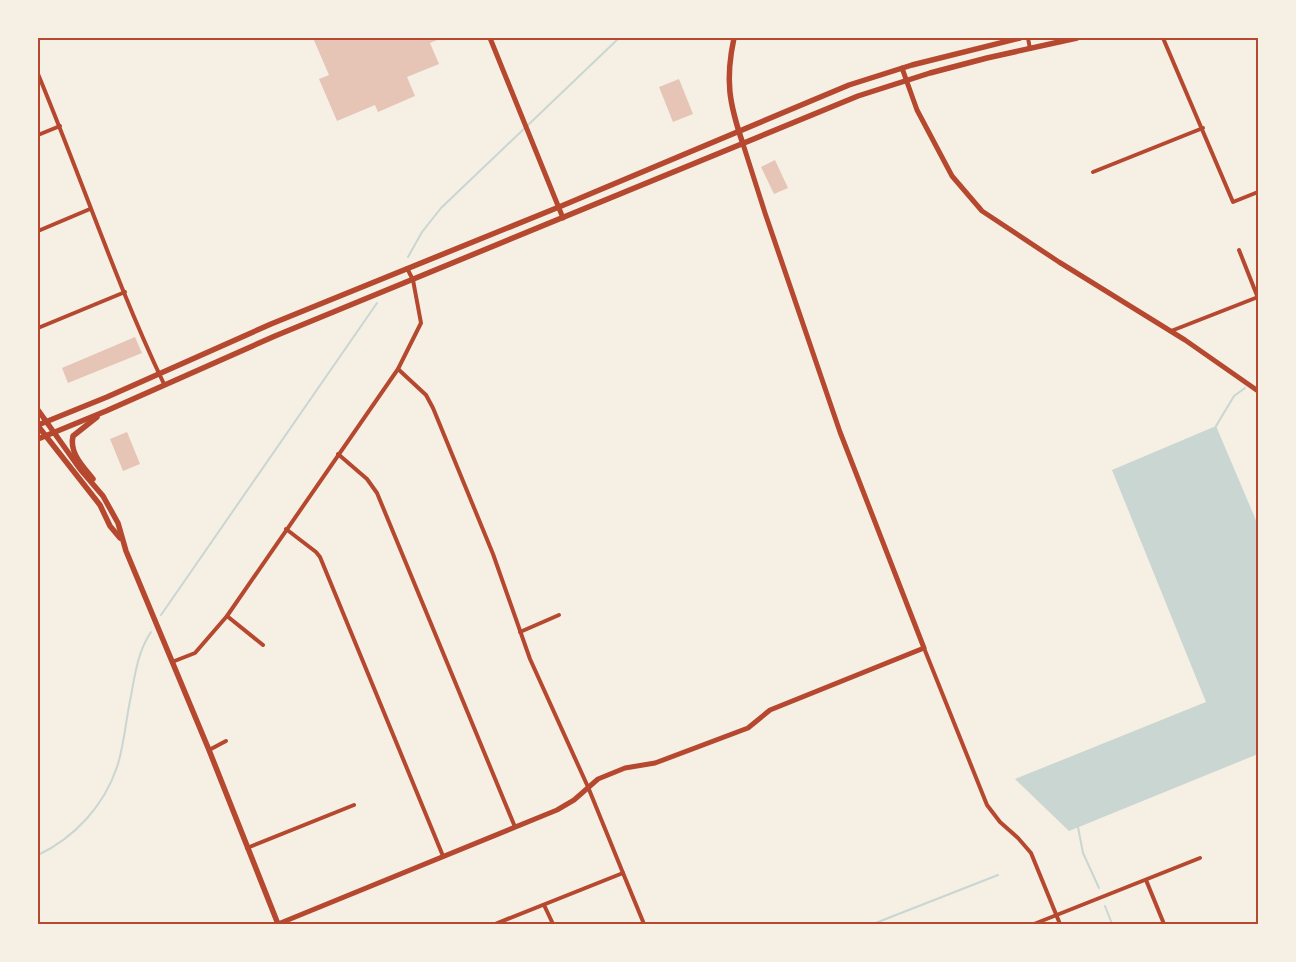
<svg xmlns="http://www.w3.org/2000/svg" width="1296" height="962" font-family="Mulish,sans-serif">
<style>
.water{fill:#c9d6d2}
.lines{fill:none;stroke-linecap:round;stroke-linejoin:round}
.stream{stroke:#c9d6d2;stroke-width:2}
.building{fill:#e6c5b7}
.minor{stroke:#b5482f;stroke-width:4}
.tertiary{stroke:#b5482f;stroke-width:5}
.secondary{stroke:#b5482f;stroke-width:5.5}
.neatline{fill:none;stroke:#b5482f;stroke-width:2}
</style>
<rect width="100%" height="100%" fill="#f6efe4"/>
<path class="water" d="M 1216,426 L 1258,525 L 1258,754 L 1069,831 L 1015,779 L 1206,702 L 1112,470 Z"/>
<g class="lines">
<g class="stream">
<path d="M 408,257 L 422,232 L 441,208 L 619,38"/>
<path d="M 1216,426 L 1234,396 L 1245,388"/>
<path d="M 161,615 L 377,303"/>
<path d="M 1078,827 L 1083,853 L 1099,888"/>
<path d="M 38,855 C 74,838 104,806 117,767 C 124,747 126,718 131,696 C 135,674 138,651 151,632"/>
<path d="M 1105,906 L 1112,924"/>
<path d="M 873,924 L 998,875"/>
</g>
</g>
<g class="building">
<path d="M 313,38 L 442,38 L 430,43 L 439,64 L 407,77 L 415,96 L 378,112 L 375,105 L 337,121 L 319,79 L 329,75 Z"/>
<path d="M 679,79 L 693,114 L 673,122 L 659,87 Z"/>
<path d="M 775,160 L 788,188 L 774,194 L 761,167 Z"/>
<path d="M 135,337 L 142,353 L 68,383 L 62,368 Z"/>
<path d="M 127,432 L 140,464 L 123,471 L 110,439 Z"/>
</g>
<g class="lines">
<g class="minor">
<path d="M 1028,38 L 1030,49"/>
<path d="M 1163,38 L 1233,202 L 1258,192"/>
<path d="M 38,74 C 81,177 116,283 164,384"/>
<path d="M 38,135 L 60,126"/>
<path d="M 1093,172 L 1203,128"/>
<path d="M 38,231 L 90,209"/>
<path d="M 1239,250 L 1258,298"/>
<path d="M 38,328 L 125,292"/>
<path d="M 1171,331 L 1258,297"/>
<path d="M 398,369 L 426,395 L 433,408 L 493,554 L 530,659 L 588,787 L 623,873 L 495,924"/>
<path d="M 338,454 L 367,479 L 377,493 L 515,827"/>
<path d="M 286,529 L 316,552 L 320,557 L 443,856"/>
<path d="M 227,616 L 263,645"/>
<path d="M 520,632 L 559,615"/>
<path d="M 924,648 L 987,805 L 1000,822 L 1018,838 L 1031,853 L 1060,924"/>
<path d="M 172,662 L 195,653 L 227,616 L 398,369 L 421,323 L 413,280 L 407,268"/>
<path d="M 209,750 L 226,741"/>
<path d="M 247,848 L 354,805"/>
<path d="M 623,873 L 644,924"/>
<path d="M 1146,880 L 1164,924"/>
<path d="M 544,905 L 553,924"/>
<path d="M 1034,924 L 1200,858"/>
</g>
<g class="tertiary">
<path d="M 490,38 L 563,218"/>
<path d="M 902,68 L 917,110 L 952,176 L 982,211 L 1059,262 L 1185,340 L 1258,391"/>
<path d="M 278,924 L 557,810 L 574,800 L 598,779 L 625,768 L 655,763 L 748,728 L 770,710 L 924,648 L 840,432 L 765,213 L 743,144"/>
</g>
<g class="secondary">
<path d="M 734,38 C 725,80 729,103 743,144"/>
<path d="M 38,410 L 80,469 L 103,496 L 118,523 L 126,551 L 209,750 L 278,924"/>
<path d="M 38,425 L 107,397 L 271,324 L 559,207 L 849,85 L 912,65 L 1020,38"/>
<path d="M 38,426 L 100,505 L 110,526 L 120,538"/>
<path d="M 38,439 L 106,411 L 275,336 L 858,96 L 930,73 L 987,58 L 1077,38"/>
<path d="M 93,479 C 83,466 69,453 73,436 L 97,417"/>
</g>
</g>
<rect width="1296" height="962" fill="none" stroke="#f6efe4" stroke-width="78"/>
<rect x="39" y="39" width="1218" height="884" class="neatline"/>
</svg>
